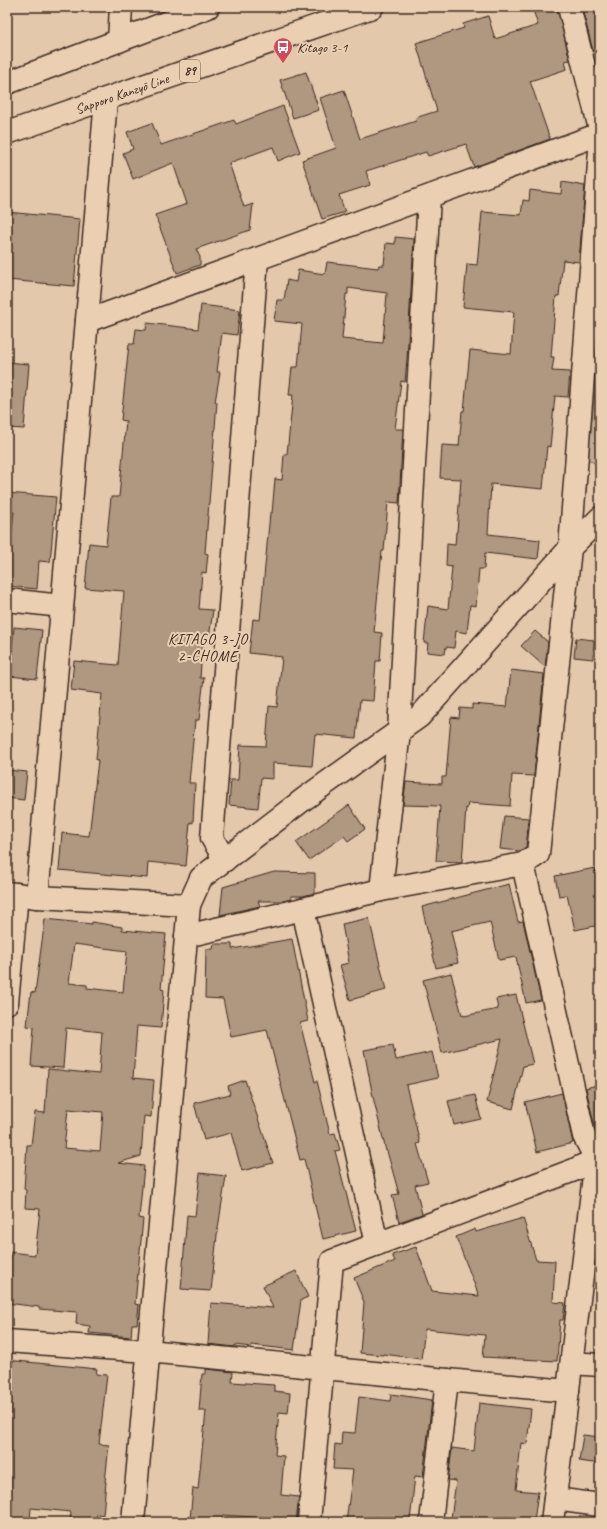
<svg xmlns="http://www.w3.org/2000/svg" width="607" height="1529" font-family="Caveat,sans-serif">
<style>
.green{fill:#c5ab92;stroke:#806a58}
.building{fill:#b09780;stroke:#3b2a1e;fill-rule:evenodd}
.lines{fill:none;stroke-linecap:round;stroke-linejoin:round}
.minor-casing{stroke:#3b2a1e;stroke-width:25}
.major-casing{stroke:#3b2a1e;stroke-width:25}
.minor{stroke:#ebcfb2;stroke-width:22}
.major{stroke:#ebcfb2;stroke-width:22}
.labels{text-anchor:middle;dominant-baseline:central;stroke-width:4;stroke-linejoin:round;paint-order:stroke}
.shield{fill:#ebcfb2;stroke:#705c4a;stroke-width:1}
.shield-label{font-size:13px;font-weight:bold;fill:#3b2a1e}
.poi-label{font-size:14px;fill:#3b2a1e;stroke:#ebcfb2;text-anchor:start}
.street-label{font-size:14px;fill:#3b2a1e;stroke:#ebcfb2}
.neighbourhood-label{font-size:15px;letter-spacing:1px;fill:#3b2a1e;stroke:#ebcfb2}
</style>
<rect width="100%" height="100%" fill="#e4c8ac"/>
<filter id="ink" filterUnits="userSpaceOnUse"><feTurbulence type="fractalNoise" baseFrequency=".025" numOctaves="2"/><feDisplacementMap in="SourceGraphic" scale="8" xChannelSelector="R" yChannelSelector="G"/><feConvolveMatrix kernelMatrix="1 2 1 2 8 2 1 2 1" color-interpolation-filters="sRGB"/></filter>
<g filter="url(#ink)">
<path class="green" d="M 600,352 L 600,466 L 587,459 Z"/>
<g class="building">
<path d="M 532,7 L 557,7 L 570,60 L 565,61 L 567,69 L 530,81 L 550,139 L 474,167 L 466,144 L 428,156 L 426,152 L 366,171 L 370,185 L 339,195 L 345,212 L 322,219 L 302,160 L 336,148 L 320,98 L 344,90 L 360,139 L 416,121 L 415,118 L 437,111 L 416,43 L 464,28 L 463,24 L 488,16 L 495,39 L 538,25 Z"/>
<path d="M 582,7 L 600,7 L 600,49 L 593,51 Z"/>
<path d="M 306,72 L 319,110 L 293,118 L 280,80 Z"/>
<path d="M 283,106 L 300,152 L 278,161 L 273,147 L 229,163 L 244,207 L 253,204 L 250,230 L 196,249 L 200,257 L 200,265 L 177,273 L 155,215 L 187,204 L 173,163 L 133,179 L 123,153 L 133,149 L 127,132 L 152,123 L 161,145 L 234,120 L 236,124 Z"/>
<path d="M 562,182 L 585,186 L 579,262 L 563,260 L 559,296 L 556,296 L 551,357 L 554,357 L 552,371 L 570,372 L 568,397 L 555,396 L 550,447 L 547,446 L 543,489 L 491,484 L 488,534 L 540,540 L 538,559 L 485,553 L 484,569 L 479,569 L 476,606 L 470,605 L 467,633 L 456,631 L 454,648 L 446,647 L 445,654 L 427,652 L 428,643 L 424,643 L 428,606 L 448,609 L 452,567 L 446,566 L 447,544 L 455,545 L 456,532 L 457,532 L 461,479 L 440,478 L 442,445 L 459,446 L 462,411 L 464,411 L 470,350 L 511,354 L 514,312 L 463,307 L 467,264 L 477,265 L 482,212 L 521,215 L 523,200 L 529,201 L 530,190 L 561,194 Z"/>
<path d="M 7,212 L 80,219 L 74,286 L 7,280 Z"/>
<path d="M 395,237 L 414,239 L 407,359 L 405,382 L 401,381 L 395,429 L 403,429 L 399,503 L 388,502 L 384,551 L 382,551 L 374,632 L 382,633 L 380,661 L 376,661 L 373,701 L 360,700 L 356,738 L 315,734 L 312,766 L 273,763 L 273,779 L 261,778 L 258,808 L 229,805 L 231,780 L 238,780 L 240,745 L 266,746 L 269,706 L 277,707 L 282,657 L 249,653 L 253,619 L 260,620 L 270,513 L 272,513 L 275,479 L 282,480 L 284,454 L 287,454 L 293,395 L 289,395 L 292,367 L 298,367 L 302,324 L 274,321 L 277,300 L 284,300 L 287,280 L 296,282 L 298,270 L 325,274 L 327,262 L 378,268 L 379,265 L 384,265 L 386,243 L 395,244 ZM 348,288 L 387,293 L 383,343 L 342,339 L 346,294 L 348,294 Z"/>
<path d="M 201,305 L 240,310 L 237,335 L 222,333 L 217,372 L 220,372 L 215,402 L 217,402 L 205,553 L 208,554 L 206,573 L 202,572 L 199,609 L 213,610 L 209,638 L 203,637 L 200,678 L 204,678 L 199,720 L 195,720 L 189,783 L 195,783 L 193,823 L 190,822 L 186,866 L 148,862 L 147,878 L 59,870 L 62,833 L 89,836 L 98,760 L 96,760 L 102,694 L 71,690 L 74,661 L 118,665 L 124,591 L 85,588 L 89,543 L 106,545 L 111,497 L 119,497 L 126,421 L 121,420 L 129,344 L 134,344 L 136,329 L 146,330 L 147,323 L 198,329 Z"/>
<path d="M 7,362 L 29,364 L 24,429 L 7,428 Z"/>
<path d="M 7,493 L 56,497 L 50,562 L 39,561 L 37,589 L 7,586 L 7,573 L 14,512 L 7,512 Z"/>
<path d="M 14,627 L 42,630 L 37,679 L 9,676 Z"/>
<path d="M 535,631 L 548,642 L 545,667 L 521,646 Z"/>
<path d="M 576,638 L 594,640 L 593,659 L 574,657 Z"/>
<path d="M 511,670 L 544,674 L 534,776 L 512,775 L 510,806 L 468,803 L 467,809 L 466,808 L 462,862 L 436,861 L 440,806 L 403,805 L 406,782 L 442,784 L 442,777 L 446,777 L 451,717 L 459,718 L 460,708 L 472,709 L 472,704 L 507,707 Z"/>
<path d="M 7,770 L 27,772 L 24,800 L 7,798 Z"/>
<path d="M 349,805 L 365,829 L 348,841 L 344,836 L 309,860 L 296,842 Z"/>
<path d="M 504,816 L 529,818 L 526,847 L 520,851 L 500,849 Z"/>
<path d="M 595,868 L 600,892 L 600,925 L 575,930 L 567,895 L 559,896 L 555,876 Z"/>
<path d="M 274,872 L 315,873 L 315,893 L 303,896 L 291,896 L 291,899 L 283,901 L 258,901 L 260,906 L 220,915 L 223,887 Z"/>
<path d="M 509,884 L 518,922 L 523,921 L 541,1000 L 526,1003 L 516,957 L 499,960 L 490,922 L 451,931 L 458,963 L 436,968 L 422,907 Z"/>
<path d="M 369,918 L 386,990 L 350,1000 L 340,965 L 349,963 L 342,924 Z"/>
<path d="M 45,919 L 92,924 L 92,922 L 122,927 L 122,930 L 166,934 L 161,989 L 164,990 L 161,1028 L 137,1026 L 133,1078 L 154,1080 L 151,1117 L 144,1116 L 141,1156 L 118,1163 L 144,1166 L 139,1218 L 143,1219 L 135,1304 L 139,1305 L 137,1324 L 132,1324 L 131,1337 L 89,1333 L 90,1326 L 76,1324 L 77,1312 L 39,1309 L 39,1307 L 7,1303 L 7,1284 L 11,1252 L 35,1255 L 40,1209 L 25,1208 L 26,1190 L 24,1189 L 27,1145 L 31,1145 L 35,1112 L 45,1113 L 48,1069 L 99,1074 L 102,1032 L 66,1028 L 63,1068 L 31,1066 L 34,1027 L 27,1026 L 31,992 L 35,993 ZM 74,944 L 127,951 L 123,992 L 87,988 L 87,985 L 69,983 ZM 68,1109 L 103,1112 L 100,1151 L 64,1148 Z"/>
<path d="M 292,939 L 308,1021 L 300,1023 L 315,1082 L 317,1081 L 330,1134 L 335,1133 L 340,1150 L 335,1151 L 356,1231 L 323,1239 L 304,1159 L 300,1160 L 267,1030 L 231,1037 L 223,999 L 205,998 L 206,949 L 213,949 L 214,944 L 232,944 L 232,949 Z"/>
<path d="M 451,973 L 462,1015 L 464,1014 L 464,1016 L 498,1009 L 496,999 L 516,995 L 533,1064 L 523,1066 L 513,1109 L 487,1102 L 502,1039 L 442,1053 L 423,980 Z"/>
<path d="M 393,1045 L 396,1060 L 432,1052 L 438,1078 L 406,1085 L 420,1143 L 417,1144 L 428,1182 L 415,1185 L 422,1214 L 399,1222 L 392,1195 L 399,1194 L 387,1151 L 386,1151 L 373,1097 L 364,1050 Z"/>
<path d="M 245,1080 L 273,1163 L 242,1171 L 231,1133 L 204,1140 L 194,1103 L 230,1094 L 228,1086 Z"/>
<path d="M 600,1084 L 600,1125 L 594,1124 L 586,1088 Z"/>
<path d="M 562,1093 L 573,1143 L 537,1152 L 525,1102 Z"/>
<path d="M 475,1095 L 481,1119 L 454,1125 L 448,1101 Z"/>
<path d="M 200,1173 L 226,1176 L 217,1235 L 211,1291 L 181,1289 L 187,1215 L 195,1216 Z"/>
<path d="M 523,1218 L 536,1260 L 555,1261 L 553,1302 L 565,1303 L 563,1320 L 560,1320 L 557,1361 L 483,1357 L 485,1335 L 425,1329 L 421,1359 L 383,1354 L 383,1355 L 360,1353 L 364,1302 L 354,1278 L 395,1261 L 392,1255 L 416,1247 L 432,1291 L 479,1296 L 456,1237 L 475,1229 L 476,1232 Z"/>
<path d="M 296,1271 L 308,1297 L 301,1300 L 294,1350 L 251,1345 L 251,1347 L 235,1345 L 235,1347 L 208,1344 L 211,1303 L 273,1308 L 263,1286 Z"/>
<path d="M 7,1360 L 97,1369 L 96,1374 L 107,1375 L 99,1444 L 109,1445 L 105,1482 L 106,1482 L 103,1515 L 97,1514 L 96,1522 L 70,1522 L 71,1512 L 31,1508 L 30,1522 L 7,1522 Z"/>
<path d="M 206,1369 L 233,1372 L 232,1382 L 274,1385 L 274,1391 L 290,1393 L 288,1413 L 279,1412 L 275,1455 L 284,1456 L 281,1495 L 299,1497 L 296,1522 L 266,1522 L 266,1518 L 222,1515 L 221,1522 L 190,1519 L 193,1488 L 198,1489 L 206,1411 L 199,1411 L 202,1374 L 206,1374 Z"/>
<path d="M 391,1394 L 432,1400 L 423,1477 L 415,1476 L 410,1521 L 375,1517 L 373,1522 L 346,1522 L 353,1470 L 333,1469 L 335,1444 L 341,1445 L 342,1432 L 355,1433 L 359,1397 L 390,1401 Z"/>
<path d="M 479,1403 L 531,1409 L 527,1444 L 521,1443 L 516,1490 L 538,1492 L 534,1521 L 505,1517 L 505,1522 L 478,1519 L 477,1522 L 472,1522 L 451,1519 L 456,1481 L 448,1480 L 452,1448 L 474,1451 Z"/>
<path d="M 583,1435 L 600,1437 L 600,1464 L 579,1461 Z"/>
</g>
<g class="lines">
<g class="minor-casing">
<g id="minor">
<path d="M 569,7 L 600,129"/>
<path d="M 119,41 L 121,7"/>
<path d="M 87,321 L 600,134"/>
<path d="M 7,600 L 62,606"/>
<path d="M 225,860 L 212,838 L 257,259"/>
<path d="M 381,890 L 399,731 L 429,197"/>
<path d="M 7,893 L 37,897 L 189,905"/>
<path d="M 37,897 L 106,100"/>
<path d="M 303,909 L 377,1244"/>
<path d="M 186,936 L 303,909 L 381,890 L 523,864 L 538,854 L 570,548 L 600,150"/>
<path d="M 7,1003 L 17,894"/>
<path d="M 7,1341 L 148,1351 L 447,1380 L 568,1391"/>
<path d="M 572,1363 L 600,1365"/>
<path d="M 555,1499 L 600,1505"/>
<path d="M 133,1522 L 189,905 L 201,878 L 304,799 L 420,716 L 570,548 L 600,518"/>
<path d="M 309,1522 L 332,1261 L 574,1170 L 596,1159 L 584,1136 L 523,864"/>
<path d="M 431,1522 L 447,1380"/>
<path d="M 552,1522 L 596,1159 L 600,1159"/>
</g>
</g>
<g class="major-casing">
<g id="major">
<path d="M 7,83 L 208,7"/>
<path d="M 7,133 L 372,7"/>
</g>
</g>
<use href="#minor" class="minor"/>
<use href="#major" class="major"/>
</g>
</g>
<defs>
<g id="bus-pin" transform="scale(1)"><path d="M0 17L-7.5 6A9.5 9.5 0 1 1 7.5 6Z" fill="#d1495b" stroke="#ebcfb2"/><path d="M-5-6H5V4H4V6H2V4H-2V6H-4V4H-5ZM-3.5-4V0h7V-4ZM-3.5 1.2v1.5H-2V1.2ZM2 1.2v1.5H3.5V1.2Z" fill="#fff"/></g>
</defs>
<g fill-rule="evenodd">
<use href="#bus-pin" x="283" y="47"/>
</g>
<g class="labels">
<rect class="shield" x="180" y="60" width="20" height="22" rx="3"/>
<g class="shield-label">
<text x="190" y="71">89</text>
</g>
<g class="poi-label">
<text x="297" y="47">Kitago 3-1</text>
</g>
<g class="street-label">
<text transform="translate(122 94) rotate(-19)">Sapporo Kanzyō Line</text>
</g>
<g class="neighbourhood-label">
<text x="208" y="639">KITAGO 3-JO<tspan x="208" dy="17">2-CHOME</tspan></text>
</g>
</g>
<rect width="607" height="1529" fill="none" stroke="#ebcfb2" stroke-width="24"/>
<rect x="12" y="12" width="583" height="1505" fill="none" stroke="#3b2a1e" stroke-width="1.5" filter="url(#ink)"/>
</svg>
